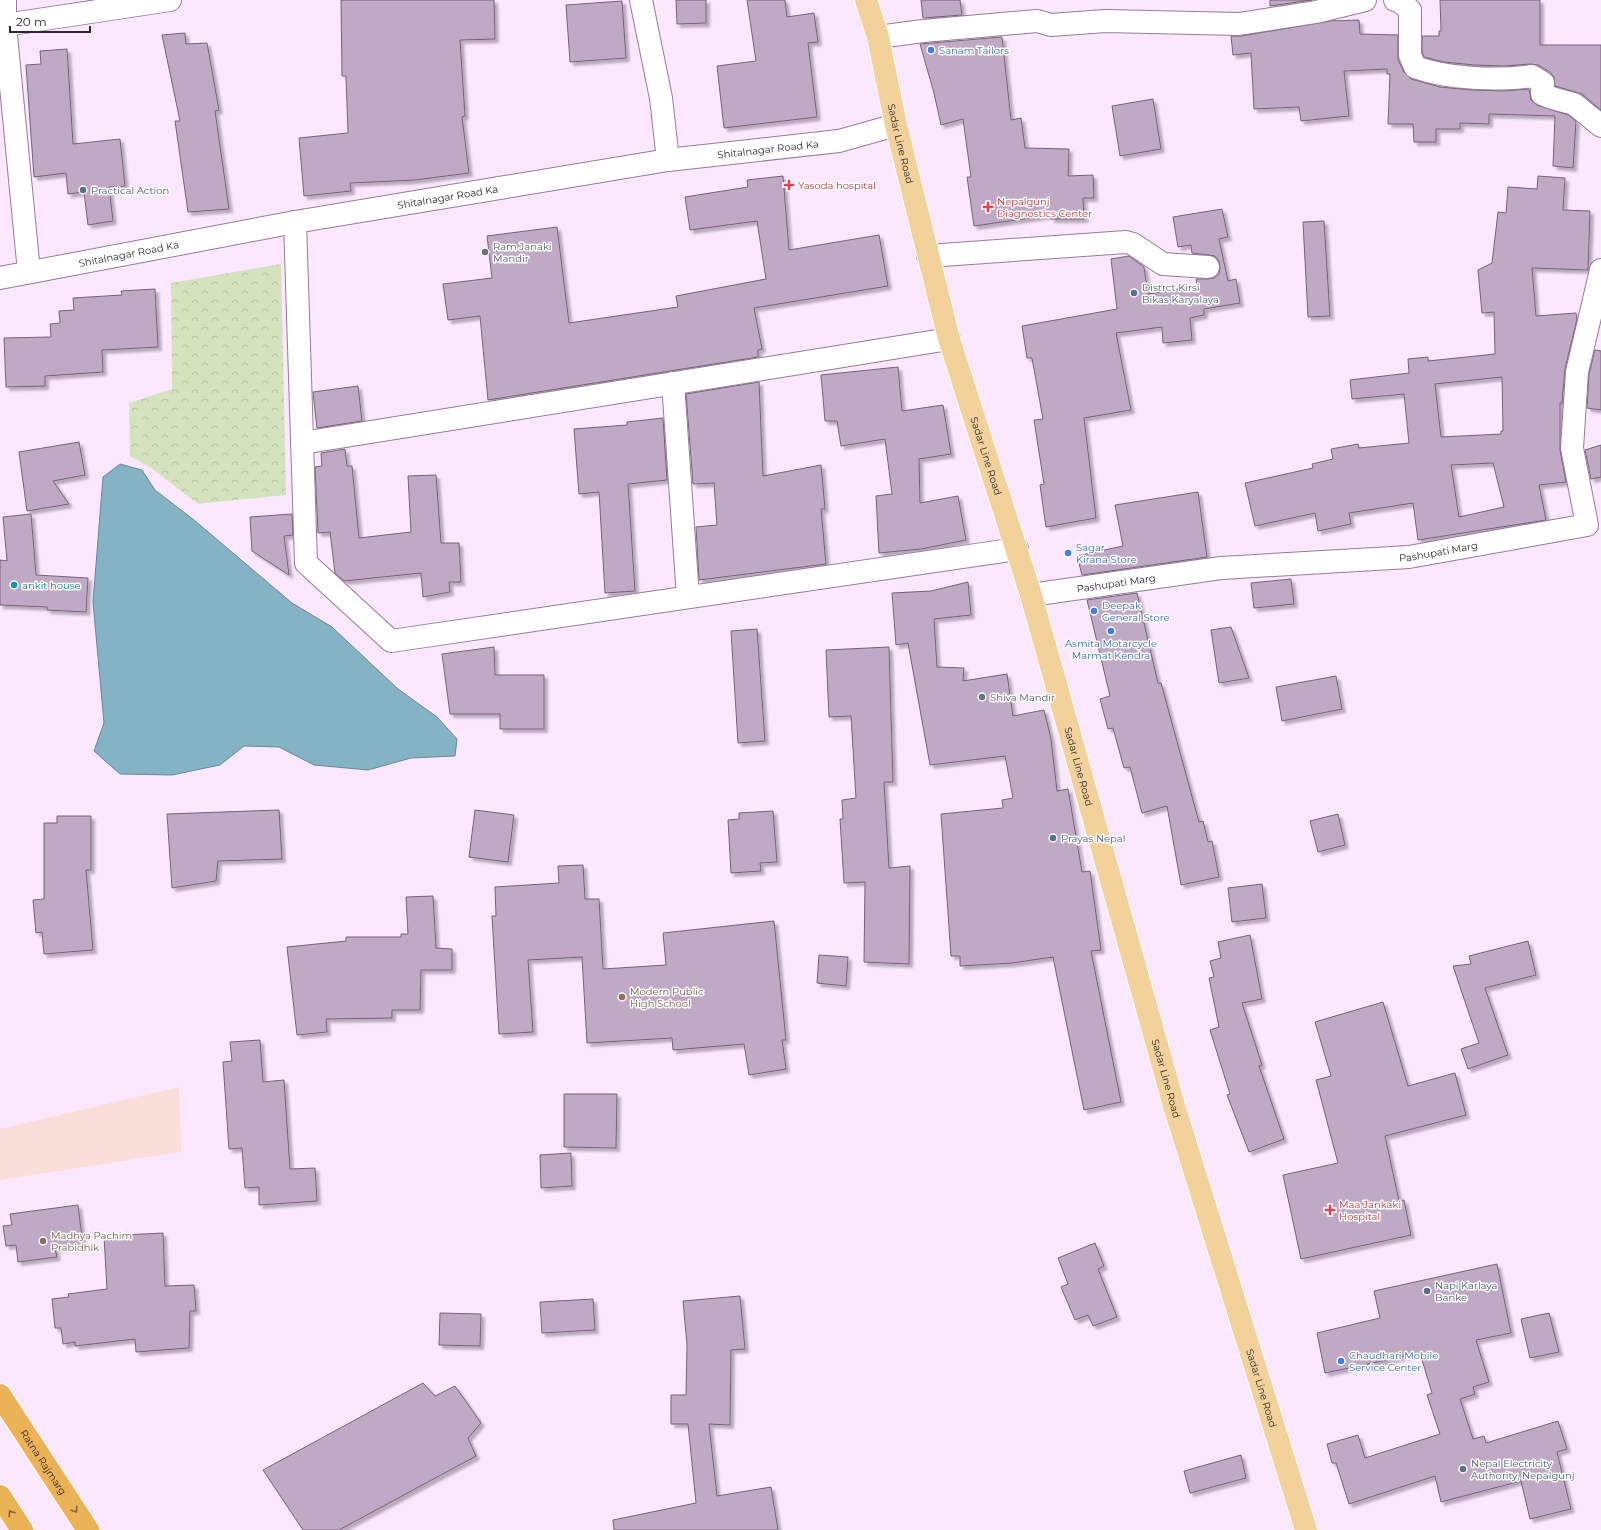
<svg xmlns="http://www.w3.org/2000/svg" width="1601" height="1530" font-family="Montserrat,sans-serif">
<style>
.education{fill:#f9deda}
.park{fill:url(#park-crowns)}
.water{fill:#83b3c5;stroke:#6a8898}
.building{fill:#c0a9c4;stroke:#76617a;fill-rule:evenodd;filter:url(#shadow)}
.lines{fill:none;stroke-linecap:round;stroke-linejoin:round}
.minor-casing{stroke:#937d97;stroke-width:24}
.major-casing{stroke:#fff;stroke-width:24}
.highway-casing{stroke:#fff;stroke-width:24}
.minor{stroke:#fff;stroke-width:22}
.major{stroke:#f3d19a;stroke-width:22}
.highway{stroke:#ebb356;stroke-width:22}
.oneway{stroke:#836541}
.shop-dot{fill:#3f7fe0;stroke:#fcfcfc;stroke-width:1.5}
.health-dot{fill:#e0444e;stroke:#fcfcfc;stroke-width:1.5}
.service-dot{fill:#5c6f8a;stroke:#fcfcfc;stroke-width:1.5}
.worship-dot{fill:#6b7280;stroke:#fcfcfc;stroke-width:1.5}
.culture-dot{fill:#0f9aa8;stroke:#fcfcfc;stroke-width:1.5}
.education-dot{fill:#8d6e63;stroke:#fcfcfc;stroke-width:1.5}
.labels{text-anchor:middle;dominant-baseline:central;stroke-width:3;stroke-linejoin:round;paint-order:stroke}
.shop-label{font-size:10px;fill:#366cbe;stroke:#fcfcfc;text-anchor:start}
.street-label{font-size:10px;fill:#2e2530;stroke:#fcfcfc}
.health-label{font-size:10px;fill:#be3a42;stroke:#fcfcfc;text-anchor:start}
.service-label{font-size:10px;fill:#4e5e75;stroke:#fcfcfc;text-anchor:start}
.worship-label{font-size:10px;fill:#5b616d;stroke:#fcfcfc;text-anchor:start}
.culture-label{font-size:10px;fill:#0d838f;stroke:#fcfcfc;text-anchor:start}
.education-label{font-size:10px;fill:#785e54;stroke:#fcfcfc;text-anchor:start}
</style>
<defs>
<pattern id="park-crowns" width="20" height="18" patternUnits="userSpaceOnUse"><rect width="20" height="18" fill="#d4e2bd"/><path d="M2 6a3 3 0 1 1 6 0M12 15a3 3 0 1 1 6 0" fill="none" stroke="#b6c2a3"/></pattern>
<filter id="shadow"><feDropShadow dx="3.5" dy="3.5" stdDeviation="1" flood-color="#0004"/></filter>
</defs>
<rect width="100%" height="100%" fill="#fbe8ff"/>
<path class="education" d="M 179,1087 L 181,1152 L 0,1180 L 0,1129 Z"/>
<path class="park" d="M 281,264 L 286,495 L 198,504 L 151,468 L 130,456 L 129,403 L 172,389 L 171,283 Z"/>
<path class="water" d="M 120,464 L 142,470 L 155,490 L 194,520 L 292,603 L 332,627 L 398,689 L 437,717 L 457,739 L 455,756 L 411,758 L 368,770 L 314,765 L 279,747 L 244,746 L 220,765 L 172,775 L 120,774 L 94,751 L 104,723 L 93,602 L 103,477 Z"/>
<g class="building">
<path d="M 341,0 L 494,0 L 495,39 L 460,40 L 465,116 L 462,117 L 469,173 L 415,180 L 350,183 L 351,191 L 304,196 L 299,138 L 348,133 L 346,76 L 342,76 Z"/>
<path d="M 676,0 L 706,0 L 706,23 L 677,24 Z"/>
<path d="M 747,0 L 785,0 L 787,17 L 814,13 L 818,42 L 808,43 L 817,117 L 724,128 L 717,66 L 756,61 Z"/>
<path d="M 921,0 L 960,0 L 962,15 L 923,18 Z"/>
<path d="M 1270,0 L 1312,0 L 1270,6 Z"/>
<path d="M 1440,0 L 1540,0 L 1540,45 L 1601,45 L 1601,110 L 1582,94 L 1555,86 L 1554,77 L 1550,72 L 1538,65 L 1531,64 L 1504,66 L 1474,65 L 1444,62 L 1424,57 L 1422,52 L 1422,36 L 1439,36 L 1439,31 L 1441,31 Z"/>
<path d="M 622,1 L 626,58 L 570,62 L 566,5 Z"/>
<path d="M 1359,20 L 1360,34 L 1398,35 L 1398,60 L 1404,72 L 1411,79 L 1440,87 L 1472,90 L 1504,91 L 1529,89 L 1531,100 L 1537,105 L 1568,115 L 1576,121 L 1573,168 L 1553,166 L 1555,116 L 1489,114 L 1489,124 L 1460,123 L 1460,129 L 1436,129 L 1436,142 L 1414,142 L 1413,124 L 1388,124 L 1390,74 L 1387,74 L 1387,69 L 1344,71 L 1349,116 L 1301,121 L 1299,107 L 1254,109 L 1251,53 L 1233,55 L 1231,36 L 1241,36 L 1330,21 Z"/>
<path d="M 185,33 L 186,44 L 207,43 L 219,110 L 215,111 L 229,209 L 188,212 L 175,121 L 180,121 L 162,35 Z"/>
<path d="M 1002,37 L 1011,120 L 1021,118 L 1025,148 L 1069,149 L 1068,176 L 1093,175 L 1094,198 L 1083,198 L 1084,219 L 1051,219 L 1051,215 L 974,226 L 967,177 L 971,177 L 963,119 L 941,125 L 934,93 L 920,44 Z"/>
<path d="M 67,49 L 73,144 L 120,139 L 125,186 L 109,187 L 113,221 L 88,225 L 84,192 L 68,194 L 66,173 L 34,177 L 26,65 L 41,64 L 40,51 Z"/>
<path d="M 1153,99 L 1161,149 L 1120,156 L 1112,106 Z"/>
<path d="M 783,176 L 789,250 L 879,235 L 888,286 L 754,308 L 762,349 L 758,350 L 758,357 L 488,400 L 480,316 L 448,320 L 443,284 L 492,278 L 487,236 L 557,227 L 569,323 L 678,307 L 676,296 L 766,279 L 757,221 L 690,230 L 685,197 L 748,187 L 747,180 Z"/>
<path d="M 1538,176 L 1565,178 L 1563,210 L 1590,211 L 1588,270 L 1532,268 L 1536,316 L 1576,313 L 1577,319 L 1565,369 L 1562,403 L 1560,403 L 1560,450 L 1566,482 L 1539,485 L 1546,520 L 1418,540 L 1413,503 L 1349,513 L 1351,524 L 1318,531 L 1315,513 L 1255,526 L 1245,483 L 1313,468 L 1312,464 L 1333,459 L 1331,449 L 1358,444 L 1359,448 L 1409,443 L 1404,394 L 1352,399 L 1350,380 L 1409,373 L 1408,359 L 1428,357 L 1428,361 L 1495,354 L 1494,312 L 1482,313 L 1478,270 L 1492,263 L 1498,212 L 1506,213 L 1508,187 L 1537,189 ZM 1502,377 L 1503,431 L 1501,431 L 1501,434 L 1441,437 L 1435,384 ZM 1493,463 L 1504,507 L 1459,517 L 1451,465 Z"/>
<path d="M 1222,209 L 1228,237 L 1219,239 L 1228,281 L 1236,279 L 1240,303 L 1204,309 L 1204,315 L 1190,318 L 1192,340 L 1163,343 L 1162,327 L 1116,333 L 1131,410 L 1084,418 L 1096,518 L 1046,527 L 1040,485 L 1044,484 L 1034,420 L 1043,419 L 1032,358 L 1027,358 L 1022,326 L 1117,309 L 1111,259 L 1129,256 L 1144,267 L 1148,294 L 1197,286 L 1196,279 L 1207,279 L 1214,278 L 1219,274 L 1220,268 L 1219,261 L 1215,256 L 1209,255 L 1192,253 L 1191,245 L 1178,247 L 1173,217 Z"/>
<path d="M 1324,221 L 1330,316 L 1308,317 L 1303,222 Z"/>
<path d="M 155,289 L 158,347 L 102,350 L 103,372 L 45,376 L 45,386 L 6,387 L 4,338 L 51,337 L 50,324 L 60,323 L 59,311 L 74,310 L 73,298 L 122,295 L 121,291 Z"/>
<path d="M 1595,350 L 1601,351 L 1601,410 L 1587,408 L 1589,374 Z"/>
<path d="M 898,367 L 902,411 L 943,405 L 951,454 L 919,459 L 920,503 L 958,496 L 966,540 L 921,549 L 879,553 L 876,496 L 892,494 L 885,439 L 841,446 L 837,421 L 825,421 L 821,375 Z"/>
<path d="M 759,382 L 763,476 L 821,465 L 825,509 L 821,509 L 826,564 L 699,580 L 696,527 L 717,525 L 714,483 L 693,484 L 686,394 Z"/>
<path d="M 358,386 L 362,421 L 317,428 L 313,392 Z"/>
<path d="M 663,418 L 667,480 L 628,484 L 635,591 L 605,593 L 599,492 L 579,494 L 574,429 L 627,425 L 627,422 Z"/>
<path d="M 79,442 L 85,475 L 53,481 L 69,504 L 27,511 L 19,452 Z"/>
<path d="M 1601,445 L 1601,477 L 1591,479 L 1585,450 Z"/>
<path d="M 345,449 L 347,466 L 352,466 L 359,538 L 411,532 L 408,476 L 436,475 L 441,543 L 459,543 L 461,582 L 449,582 L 450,592 L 423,597 L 421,573 L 344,581 L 335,573 L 330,532 L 318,533 L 315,467 L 322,466 L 321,453 Z"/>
<path d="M 1198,492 L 1207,557 L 1082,575 L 1077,556 L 1123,546 L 1115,505 Z"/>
<path d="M 31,514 L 36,575 L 88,578 L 86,612 L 47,610 L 47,607 L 0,605 L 0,560 L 7,561 L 3,517 Z"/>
<path d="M 292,514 L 293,535 L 284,536 L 289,575 L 252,551 L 250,517 Z"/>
<path d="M 1291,579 L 1294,604 L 1254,608 L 1251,583 Z"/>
<path d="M 968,582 L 971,615 L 934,619 L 937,667 L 964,668 L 963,681 L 1007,674 L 1013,716 L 1044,710 L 1051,739 L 1057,791 L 1068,789 L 1082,872 L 1090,871 L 1101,950 L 1091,951 L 1121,1102 L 1084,1110 L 1053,957 L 1012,963 L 960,966 L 960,956 L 951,956 L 941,814 L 1003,808 L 1002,800 L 1013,798 L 1005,756 L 930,765 L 908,643 L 896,645 L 892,593 L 931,591 Z"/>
<path d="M 1137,593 L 1158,683 L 1161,683 L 1199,822 L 1203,821 L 1208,842 L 1212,841 L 1219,877 L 1181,885 L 1167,806 L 1142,813 L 1130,767 L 1124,768 L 1113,728 L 1108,729 L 1100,699 L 1110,696 L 1087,600 Z"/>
<path d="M 1231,627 L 1249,678 L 1219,683 L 1211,630 Z"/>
<path d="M 757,629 L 765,741 L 738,743 L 731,631 Z"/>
<path d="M 494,647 L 495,675 L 544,675 L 544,729 L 500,729 L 500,714 L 450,714 L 442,654 Z"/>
<path d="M 889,647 L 893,782 L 884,782 L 889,868 L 910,866 L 909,964 L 864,962 L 865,882 L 844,883 L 840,819 L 843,819 L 842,800 L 856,798 L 851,716 L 829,717 L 826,650 Z"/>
<path d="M 1336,676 L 1342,709 L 1282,721 L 1276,687 Z"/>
<path d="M 279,810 L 282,859 L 218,861 L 216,881 L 172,888 L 167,814 Z"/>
<path d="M 475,810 L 514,815 L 508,862 L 469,857 Z"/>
<path d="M 773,811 L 777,862 L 760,863 L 761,871 L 731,873 L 728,820 L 739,819 L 739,813 Z"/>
<path d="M 1338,814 L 1345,845 L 1318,852 L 1310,821 Z"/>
<path d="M 57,816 L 91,816 L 91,870 L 86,870 L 93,950 L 44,954 L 42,932 L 36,933 L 33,900 L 44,899 L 44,823 L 57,823 Z"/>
<path d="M 583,865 L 585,899 L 599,899 L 603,969 L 666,965 L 663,933 L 774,921 L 786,1040 L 782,1040 L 786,1069 L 749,1075 L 744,1044 L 673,1050 L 672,1038 L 587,1043 L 582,957 L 528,960 L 533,1032 L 499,1034 L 492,916 L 496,916 L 495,887 L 559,883 L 558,866 Z"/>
<path d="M 1262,884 L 1266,918 L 1232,922 L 1228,888 Z"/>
<path d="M 433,896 L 436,948 L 452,949 L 452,970 L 421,970 L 420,1010 L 392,1010 L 392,1018 L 326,1019 L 327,1032 L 297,1035 L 287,947 L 346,941 L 346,937 L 401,937 L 401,934 L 408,934 L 406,897 Z"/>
<path d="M 1250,935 L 1262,999 L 1242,1003 L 1262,1065 L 1259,1066 L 1284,1139 L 1249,1152 L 1227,1095 L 1230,1094 L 1210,1030 L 1219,1027 L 1209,978 L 1214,977 L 1210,961 L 1221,958 L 1218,942 Z"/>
<path d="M 1528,941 L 1536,975 L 1485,988 L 1508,1055 L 1468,1069 L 1461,1049 L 1479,1043 L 1453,966 L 1471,964 L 1469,956 Z"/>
<path d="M 819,955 L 848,957 L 846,986 L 817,983 Z"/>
<path d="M 1383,1002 L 1408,1086 L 1455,1073 L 1466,1115 L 1385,1136 L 1399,1201 L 1404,1200 L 1411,1235 L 1301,1259 L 1283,1175 L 1338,1163 L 1316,1080 L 1331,1076 L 1315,1022 Z"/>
<path d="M 260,1040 L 263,1082 L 284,1080 L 290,1169 L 315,1168 L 317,1201 L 259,1205 L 259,1187 L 245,1188 L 242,1148 L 229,1149 L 223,1062 L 232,1061 L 230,1042 Z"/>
<path d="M 564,1094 L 617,1094 L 616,1148 L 564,1147 Z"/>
<path d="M 571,1153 L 572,1186 L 541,1188 L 540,1155 Z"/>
<path d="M 78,1205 L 83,1246 L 55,1249 L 57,1257 L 18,1262 L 16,1245 L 6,1246 L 3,1226 L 12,1225 L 10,1214 Z"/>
<path d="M 163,1233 L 165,1286 L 194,1285 L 196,1311 L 190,1311 L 189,1348 L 136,1352 L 135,1339 L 75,1346 L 75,1342 L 63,1344 L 61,1328 L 55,1328 L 52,1299 L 69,1297 L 68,1294 L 107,1289 L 104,1236 Z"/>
<path d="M 1095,1243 L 1104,1266 L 1098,1269 L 1117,1317 L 1093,1326 L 1088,1315 L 1075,1320 L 1061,1287 L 1068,1284 L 1058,1258 Z"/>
<path d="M 1497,1264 L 1511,1333 L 1476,1340 L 1489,1382 L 1473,1387 L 1475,1394 L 1460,1399 L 1473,1439 L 1484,1436 L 1486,1443 L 1558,1421 L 1567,1449 L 1557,1452 L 1571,1509 L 1530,1519 L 1521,1481 L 1441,1502 L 1435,1476 L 1349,1504 L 1336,1463 L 1332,1463 L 1327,1444 L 1358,1435 L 1365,1458 L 1440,1434 L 1427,1395 L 1432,1393 L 1420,1353 L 1325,1373 L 1317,1333 L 1380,1318 L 1374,1291 Z"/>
<path d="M 740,1296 L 745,1349 L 731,1350 L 730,1425 L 709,1424 L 717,1496 L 771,1487 L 778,1530 L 614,1530 L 613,1520 L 696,1503 L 688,1424 L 671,1424 L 671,1395 L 686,1395 L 687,1345 L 683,1301 Z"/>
<path d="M 593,1299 L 595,1330 L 542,1333 L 540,1302 Z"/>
<path d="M 440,1313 L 481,1314 L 480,1346 L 439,1345 Z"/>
<path d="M 1549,1313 L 1559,1352 L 1530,1358 L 1521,1319 Z"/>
<path d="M 423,1383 L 435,1396 L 455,1386 L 481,1423 L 468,1438 L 476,1456 L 339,1530 L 303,1530 L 263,1470 Z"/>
<path d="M 1241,1455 L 1246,1478 L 1190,1493 L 1184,1471 Z"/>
</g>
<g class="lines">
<g class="minor-casing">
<g id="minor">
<path d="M 5,0 L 5,25"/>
<path d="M 641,0 L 661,98 L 668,160"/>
<path d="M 1395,0 L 1399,1 L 1410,10 L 1410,55 L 1415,67 C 1447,79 1499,81 1532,76 L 1543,83 L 1542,94 L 1552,98 L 1574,104 L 1601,126"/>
<path d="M 878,37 L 923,31 L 1037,21 L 1051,25 L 1105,21 L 1239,24 L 1316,12 L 1365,0"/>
<path d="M 295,222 L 306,563 L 391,641 L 1017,549"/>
<path d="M 928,256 L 1126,242 L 1133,244 L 1163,264 L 1208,267"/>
<path d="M 29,272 L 5,25 L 170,0"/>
<path id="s1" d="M 0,278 L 295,222 L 668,160 L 839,141 L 896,125"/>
<path d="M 673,383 L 688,597"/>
<path d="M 302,443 L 949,339"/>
<path id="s2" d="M 1031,595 L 1221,568 L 1409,557 L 1587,525 L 1572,448 L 1577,372 L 1601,270"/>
</g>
</g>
<g class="major-casing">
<g id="major">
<path id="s3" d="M 866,0 L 878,37 L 896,125 L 949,339 L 1031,595 L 1175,1109 L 1306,1530"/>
</g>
</g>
<g class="highway-casing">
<g id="highway">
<path id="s4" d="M 0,1395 L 88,1530"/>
<path d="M 0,1496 L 22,1530"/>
</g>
</g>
<use href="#minor" class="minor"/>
<use href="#major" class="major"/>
<use href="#highway" class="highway"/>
</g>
<defs><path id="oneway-chevron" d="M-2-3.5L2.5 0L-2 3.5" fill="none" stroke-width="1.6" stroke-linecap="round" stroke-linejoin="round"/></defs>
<g class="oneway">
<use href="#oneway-chevron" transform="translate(75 1510) rotate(57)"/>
<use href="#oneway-chevron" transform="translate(11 1513) rotate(-123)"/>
</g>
<g class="shop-dot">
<circle cx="931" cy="50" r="4"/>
<circle cx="1068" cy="553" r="4"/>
<circle cx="1094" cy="611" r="4"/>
<circle cx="1111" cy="631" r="4"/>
<circle cx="1341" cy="1361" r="4"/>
</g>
<g class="health-dot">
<path d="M787 179h4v4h4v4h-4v4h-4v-4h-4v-4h4z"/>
<path d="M986 201h4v4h4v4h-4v4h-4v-4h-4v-4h4z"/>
<path d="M1328 1204h4v4h4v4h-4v4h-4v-4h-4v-4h4z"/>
</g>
<g class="service-dot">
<circle cx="83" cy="190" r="4"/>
<circle cx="1134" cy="293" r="4"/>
<circle cx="1053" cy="838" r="4"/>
<circle cx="1427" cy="1291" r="4"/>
<circle cx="1463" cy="1469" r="4"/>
</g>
<g class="worship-dot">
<circle cx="485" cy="252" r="4"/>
<circle cx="982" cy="697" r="4"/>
</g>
<circle class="culture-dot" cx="14" cy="585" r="4"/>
<g class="education-dot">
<circle cx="622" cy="997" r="4"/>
<circle cx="43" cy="1241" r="4"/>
</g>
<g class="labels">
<g class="shop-label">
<text x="939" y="50">Sanam Tailors</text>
<text x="1076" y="547">Sagar<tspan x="1076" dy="12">Kirana Store</tspan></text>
<text x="1102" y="605">Deepak<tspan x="1102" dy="12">General Store</tspan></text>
<text x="1111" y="643" text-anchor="middle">Asmita Motarcycle<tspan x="1111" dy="12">Marmat Kendra</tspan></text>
<text x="1349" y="1355">Chaudhari Mobile<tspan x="1349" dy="12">Service Center</tspan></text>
</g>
<g class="street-label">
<text stroke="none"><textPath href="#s3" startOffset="148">Sadar Line Road</textPath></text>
<text stroke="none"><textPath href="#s1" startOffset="779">Shitalnagar Road Ka</textPath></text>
<text stroke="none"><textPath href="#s1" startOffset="455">Shitalnagar Road Ka</textPath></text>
<text stroke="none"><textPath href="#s1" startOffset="131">Shitalnagar Road Ka</textPath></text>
<text stroke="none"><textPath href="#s3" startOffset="472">Sadar Line Road</textPath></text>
<text stroke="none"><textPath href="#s2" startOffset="410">Pashupati Marg</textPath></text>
<text stroke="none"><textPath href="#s2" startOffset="86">Pashupati Marg</textPath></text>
<text stroke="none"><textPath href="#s3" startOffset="796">Sadar Line Road</textPath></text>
<text stroke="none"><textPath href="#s3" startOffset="1120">Sadar Line Road</textPath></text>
<text stroke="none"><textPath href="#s3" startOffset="1444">Sadar Line Road</textPath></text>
<text stroke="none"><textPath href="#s4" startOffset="80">Ratna Rajmarg</textPath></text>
</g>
<g class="health-label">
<text x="798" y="185">Yasoda hospital</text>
<text x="997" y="201">Nepalgunj<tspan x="997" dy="12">Diagnostics Center</tspan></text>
<text x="1339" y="1204">Maa Jankaki<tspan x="1339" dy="12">Hospital</tspan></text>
</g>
<g class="service-label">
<text x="91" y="190">Practical Action</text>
<text x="1142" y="287">Distrct Kirsi<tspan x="1142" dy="12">Bikas Karyalaya</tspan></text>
<text x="1061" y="838">Prayas Nepal</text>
<text x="1435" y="1285">Napi Karlaya<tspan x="1435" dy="12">Banke</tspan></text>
<text x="1471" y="1463">Nepal Electricity<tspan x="1471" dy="12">Authority, Nepalgunj</tspan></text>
</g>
<g class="worship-label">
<text x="493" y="246">Ram Janaki<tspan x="493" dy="12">Mandir</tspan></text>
<text x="990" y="697">Shiva Mandir</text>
</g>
<g class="culture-label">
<text x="22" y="585">ankit house</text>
</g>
<g class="education-label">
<text x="630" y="991">Modern Public<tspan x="630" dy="12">High School</tspan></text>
<text x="51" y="1235">Madhya Pachim<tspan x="51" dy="12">Prabidhik</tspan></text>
</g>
</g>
<path d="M10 26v6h80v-6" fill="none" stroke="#2e2530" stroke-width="2"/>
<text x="16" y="26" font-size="12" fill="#2e2530" stroke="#fcfcfc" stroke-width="3" paint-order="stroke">20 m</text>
</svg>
